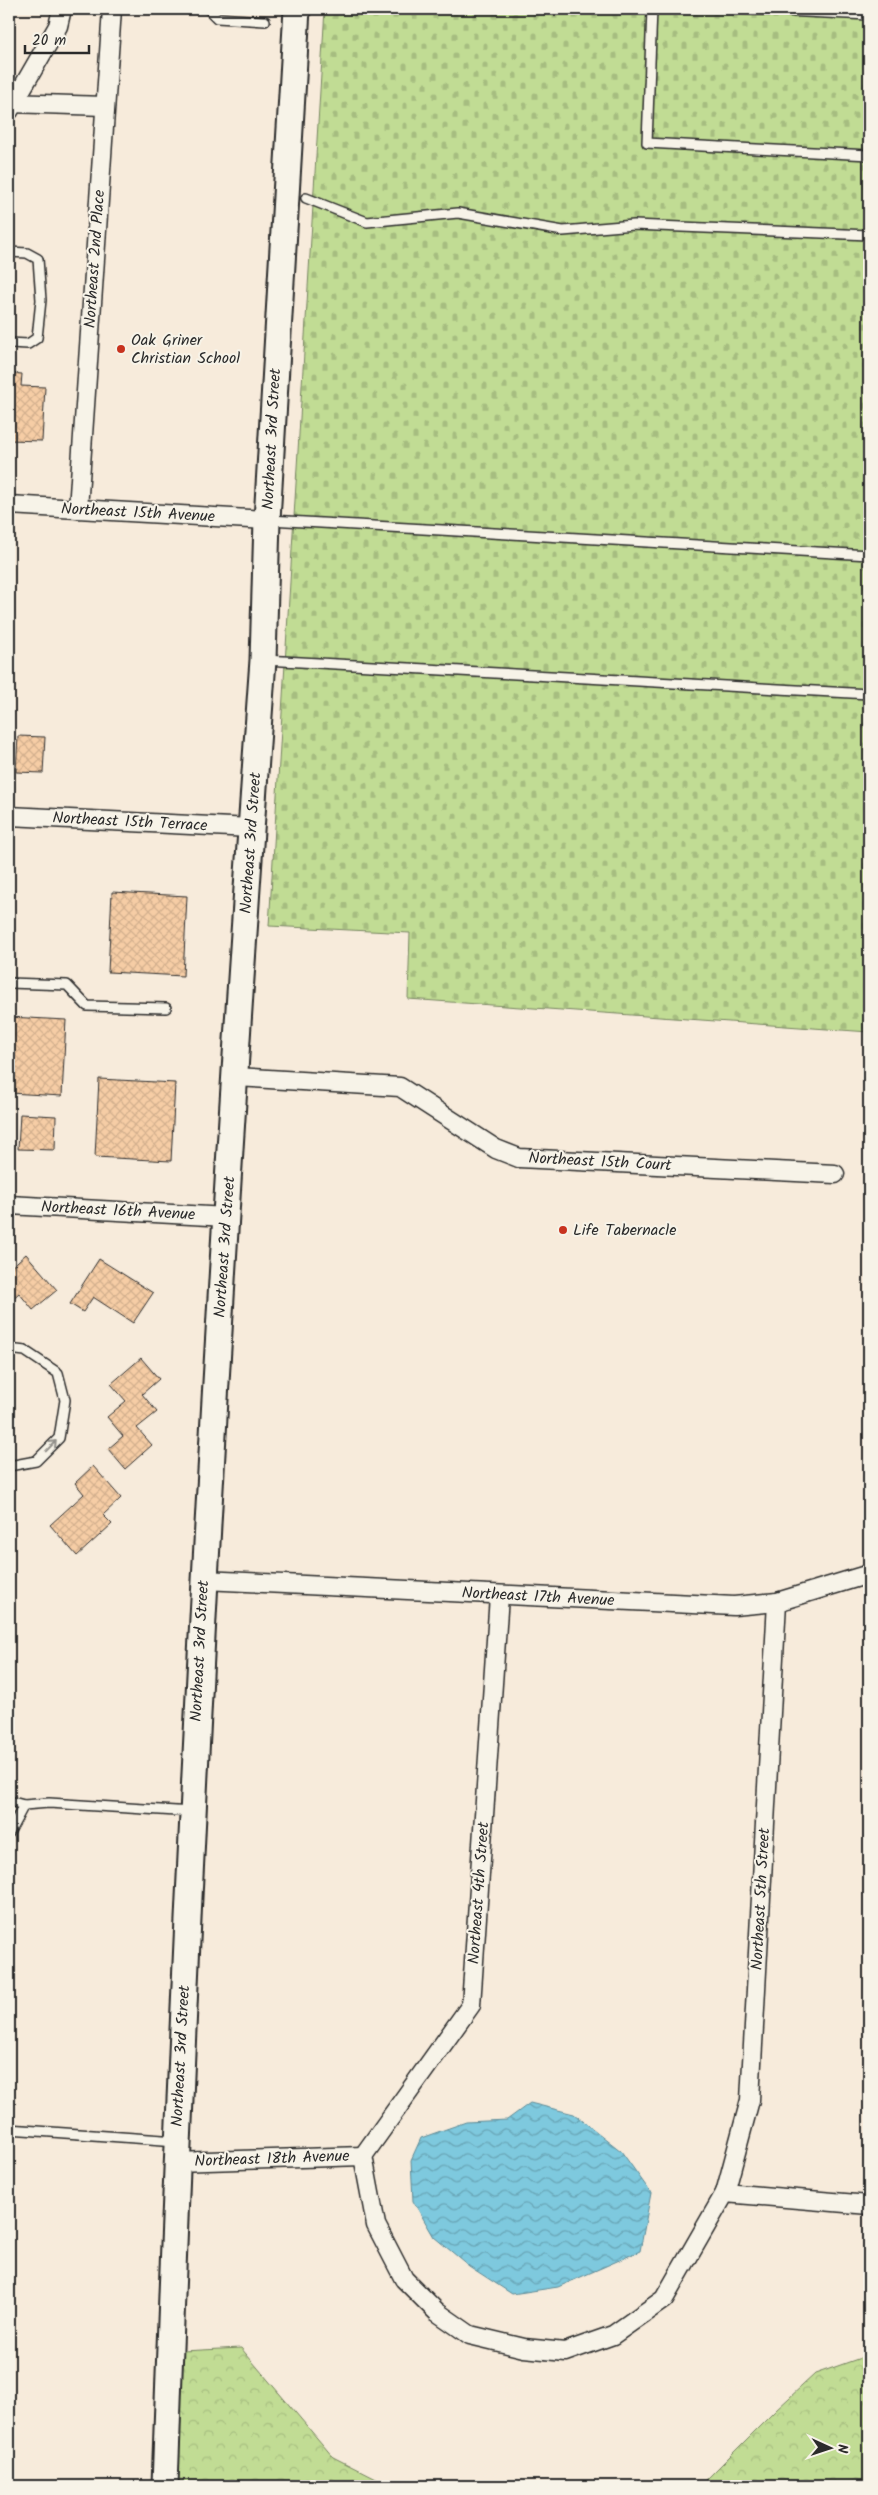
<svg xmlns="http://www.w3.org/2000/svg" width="878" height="2495" font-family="Kalam,sans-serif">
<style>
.forest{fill:url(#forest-crowns);stroke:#768460}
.cemetery{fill:url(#cemetery-stones);stroke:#768460}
.water{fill:url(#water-waves);stroke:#5d8a96}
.building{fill:url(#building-cross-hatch);stroke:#2b2b2b}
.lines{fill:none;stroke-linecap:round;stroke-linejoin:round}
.lane-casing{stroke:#2b2b2b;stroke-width:12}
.street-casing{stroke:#2b2b2b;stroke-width:21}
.secondary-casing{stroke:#2b2b2b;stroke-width:29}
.lane{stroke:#f7f3e8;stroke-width:9}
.street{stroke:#f7f3e8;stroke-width:18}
.secondary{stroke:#f7f3e8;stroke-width:25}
.oneway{stroke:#918f8a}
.poi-dot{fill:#c8321e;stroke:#f7f3e8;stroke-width:2}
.labels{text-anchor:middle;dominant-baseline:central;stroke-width:4;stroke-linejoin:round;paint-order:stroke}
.street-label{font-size:16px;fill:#2b2b2b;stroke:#f7f3e8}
.poi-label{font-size:16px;fill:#2b2b2b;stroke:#f7f3e8;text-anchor:start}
</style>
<defs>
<pattern id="forest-crowns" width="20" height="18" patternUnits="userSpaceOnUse" patternTransform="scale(1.25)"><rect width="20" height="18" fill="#c1dc94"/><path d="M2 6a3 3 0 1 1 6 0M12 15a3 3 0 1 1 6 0" fill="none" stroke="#a6bd80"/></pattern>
<pattern id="cemetery-stones" width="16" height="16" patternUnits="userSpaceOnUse" patternTransform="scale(1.25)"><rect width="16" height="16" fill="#c1dc94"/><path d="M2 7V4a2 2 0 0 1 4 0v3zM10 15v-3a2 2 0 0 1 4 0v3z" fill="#a6bd80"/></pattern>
<pattern id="water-waves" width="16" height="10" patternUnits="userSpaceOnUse" patternTransform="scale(1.25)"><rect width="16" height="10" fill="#7ec9de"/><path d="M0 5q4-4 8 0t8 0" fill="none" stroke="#67a3b4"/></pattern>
<pattern id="building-cross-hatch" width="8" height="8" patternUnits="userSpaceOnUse" patternTransform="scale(1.25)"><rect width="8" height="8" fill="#f6cda5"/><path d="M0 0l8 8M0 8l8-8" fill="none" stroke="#d3b08e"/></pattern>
</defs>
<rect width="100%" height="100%" fill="#f7ebdb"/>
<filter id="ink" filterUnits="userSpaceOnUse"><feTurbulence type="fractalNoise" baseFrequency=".02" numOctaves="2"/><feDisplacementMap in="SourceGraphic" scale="10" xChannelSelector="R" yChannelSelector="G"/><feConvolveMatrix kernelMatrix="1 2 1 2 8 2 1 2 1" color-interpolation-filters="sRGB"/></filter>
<g filter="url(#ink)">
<g class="forest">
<path d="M 241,2348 L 333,2457 L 390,2486 L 177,2486 L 182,2351 Z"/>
<path d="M 869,2355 L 869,2486 L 700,2486 L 776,2410 L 815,2374 Z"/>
</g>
<path class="cemetery" d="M 325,9 L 869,9 L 869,1032 L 408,999 L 410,933 L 269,926 Z"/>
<path class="water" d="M 530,2103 L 574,2114 L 621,2151 L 651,2193 L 640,2251 L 558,2287 L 512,2294 L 469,2266 L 434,2237 L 413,2201 L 411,2160 L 421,2138 L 466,2122 L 507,2120 Z"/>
<g class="building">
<path d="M 9,373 L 22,374 L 21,386 L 45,387 L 42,441 L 9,440 Z"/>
<path d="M 18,736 L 45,737 L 43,773 L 16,772 Z"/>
<path d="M 112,892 L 187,896 L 183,976 L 108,972 Z"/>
<path d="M 9,1017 L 66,1020 L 62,1096 L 9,1093 Z"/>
<path d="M 99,1079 L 175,1083 L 171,1161 L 95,1157 Z"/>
<path d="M 20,1114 L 56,1116 L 55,1150 L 18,1149 Z"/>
<path d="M 26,1254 L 57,1290 L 33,1310 L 19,1293 L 9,1302 L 9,1269 Z"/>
<path d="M 99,1259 L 153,1293 L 133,1323 L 93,1297 L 83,1312 L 70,1304 Z"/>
<path d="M 141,1358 L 159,1379 L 142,1394 L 157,1412 L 137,1428 L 152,1445 L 125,1469 L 108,1449 L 123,1436 L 107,1417 L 126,1401 L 111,1384 Z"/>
<path d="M 93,1466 L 121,1498 L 103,1515 L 112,1524 L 77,1556 L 50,1525 L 84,1494 L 75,1483 Z"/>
</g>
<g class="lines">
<g class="lane-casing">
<g id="lane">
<path d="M 211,9 L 211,12 L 217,18 L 265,21"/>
<path d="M 652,9 L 647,143 L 869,155"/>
<path d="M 742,9 L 869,15"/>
<path d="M 306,198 L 367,222 L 458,213 L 563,231 L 634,225 L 869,235"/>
<path d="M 9,252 L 27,253 L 38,259 L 41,300 L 37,338 L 28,344 L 9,343"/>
<path d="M 270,520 L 869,555"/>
<path d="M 265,660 L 869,694"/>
<path d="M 9,983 L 67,985 L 87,1006 L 166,1008"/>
<path d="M 9,1349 L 25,1351 L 58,1373 L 65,1400 L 59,1438 L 36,1461 L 9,1466"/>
<path d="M 9,1801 L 24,1805"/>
<path d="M 9,1833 L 24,1805 L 49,1803 L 192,1812"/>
<path d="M 9,2129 L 177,2141"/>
</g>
</g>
<g class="street-casing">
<g id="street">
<path d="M 9,103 L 105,106"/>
<path d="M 9,111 L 58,26 L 62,9"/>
<path d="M 9,505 L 267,520"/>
<path d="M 78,509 L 112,9"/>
<path d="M 9,816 L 251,828"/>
<path d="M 236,1077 L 400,1087 L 496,1149 L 519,1158 L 835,1174"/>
<path d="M 9,1205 L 227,1217"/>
<path d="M 204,1580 L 734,1606 L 777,1602 L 869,1574"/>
<path d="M 363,2156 L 376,2225 L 404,2279 L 437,2312 L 470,2335 L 524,2348 L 565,2352 L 613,2335 L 664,2299 L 725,2193 L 869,2205"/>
<path d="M 363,2156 L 471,2005 L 499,1596"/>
<path d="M 176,2162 L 363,2156"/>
<path d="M 725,2193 L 750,2100 L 777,1602"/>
</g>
</g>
<g class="secondary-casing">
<path id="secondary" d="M 165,2486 C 186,1877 219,1268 263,660 L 267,520 L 297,9"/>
</g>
<use href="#lane" class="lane"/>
<use href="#street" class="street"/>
<use href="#secondary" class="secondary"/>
</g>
<defs><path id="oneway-shaft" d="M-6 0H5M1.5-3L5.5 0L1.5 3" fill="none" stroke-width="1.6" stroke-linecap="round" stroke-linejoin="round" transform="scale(1.25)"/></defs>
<use class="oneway" href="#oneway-shaft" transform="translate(51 1446) rotate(-46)"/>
</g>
<g class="poi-dot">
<circle cx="121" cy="349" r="5"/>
<circle cx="563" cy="1230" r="5"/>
</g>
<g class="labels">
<g class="street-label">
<text transform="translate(95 259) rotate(-86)">Northeast 2nd Place</text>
<text transform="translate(272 439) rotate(-87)">Northeast 3rd Street</text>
<text transform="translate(138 513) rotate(3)">Northeast 15th Avenue</text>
<text transform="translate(130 822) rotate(3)">Northeast 15th Terrace</text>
<text transform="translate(251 843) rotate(-86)">Northeast 3rd Street</text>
<text transform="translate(600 1162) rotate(3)">Northeast 15th Court</text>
<text transform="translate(118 1211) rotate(3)">Northeast 16th Avenue</text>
<text transform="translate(225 1247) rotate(-86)">Northeast 3rd Street</text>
<text transform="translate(538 1597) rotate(3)">Northeast 17th Avenue</text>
<text transform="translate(200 1651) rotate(-87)">Northeast 3rd Street</text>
<text transform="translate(479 1893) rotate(-86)">Northeast 4th Street</text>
<text transform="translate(761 1899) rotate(-87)">Northeast 5th Street</text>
<text transform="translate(181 2056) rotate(-87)">Northeast 3rd Street</text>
<text transform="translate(272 2159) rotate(-2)">Northeast 18th Avenue</text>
</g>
<g class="poi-label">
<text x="131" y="340">Oak Griner<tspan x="131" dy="18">Christian School</tspan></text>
<text x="573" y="1230">Life Tabernacle</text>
</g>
</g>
<rect width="878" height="2495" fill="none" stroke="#f7f3e8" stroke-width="30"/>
<rect x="15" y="15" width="848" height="2465" fill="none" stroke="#2b2b2b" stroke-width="2" filter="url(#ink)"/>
<g transform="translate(830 2448) rotate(93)" stroke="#f7f3e8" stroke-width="4" paint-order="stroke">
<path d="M0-4L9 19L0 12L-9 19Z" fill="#2b2b2b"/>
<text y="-8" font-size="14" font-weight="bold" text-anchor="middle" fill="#2b2b2b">N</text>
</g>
<path d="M25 45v8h64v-8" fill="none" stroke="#2b2b2b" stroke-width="2.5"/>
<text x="32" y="45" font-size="15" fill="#2b2b2b" stroke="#f7f3e8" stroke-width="4" paint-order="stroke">20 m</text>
</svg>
